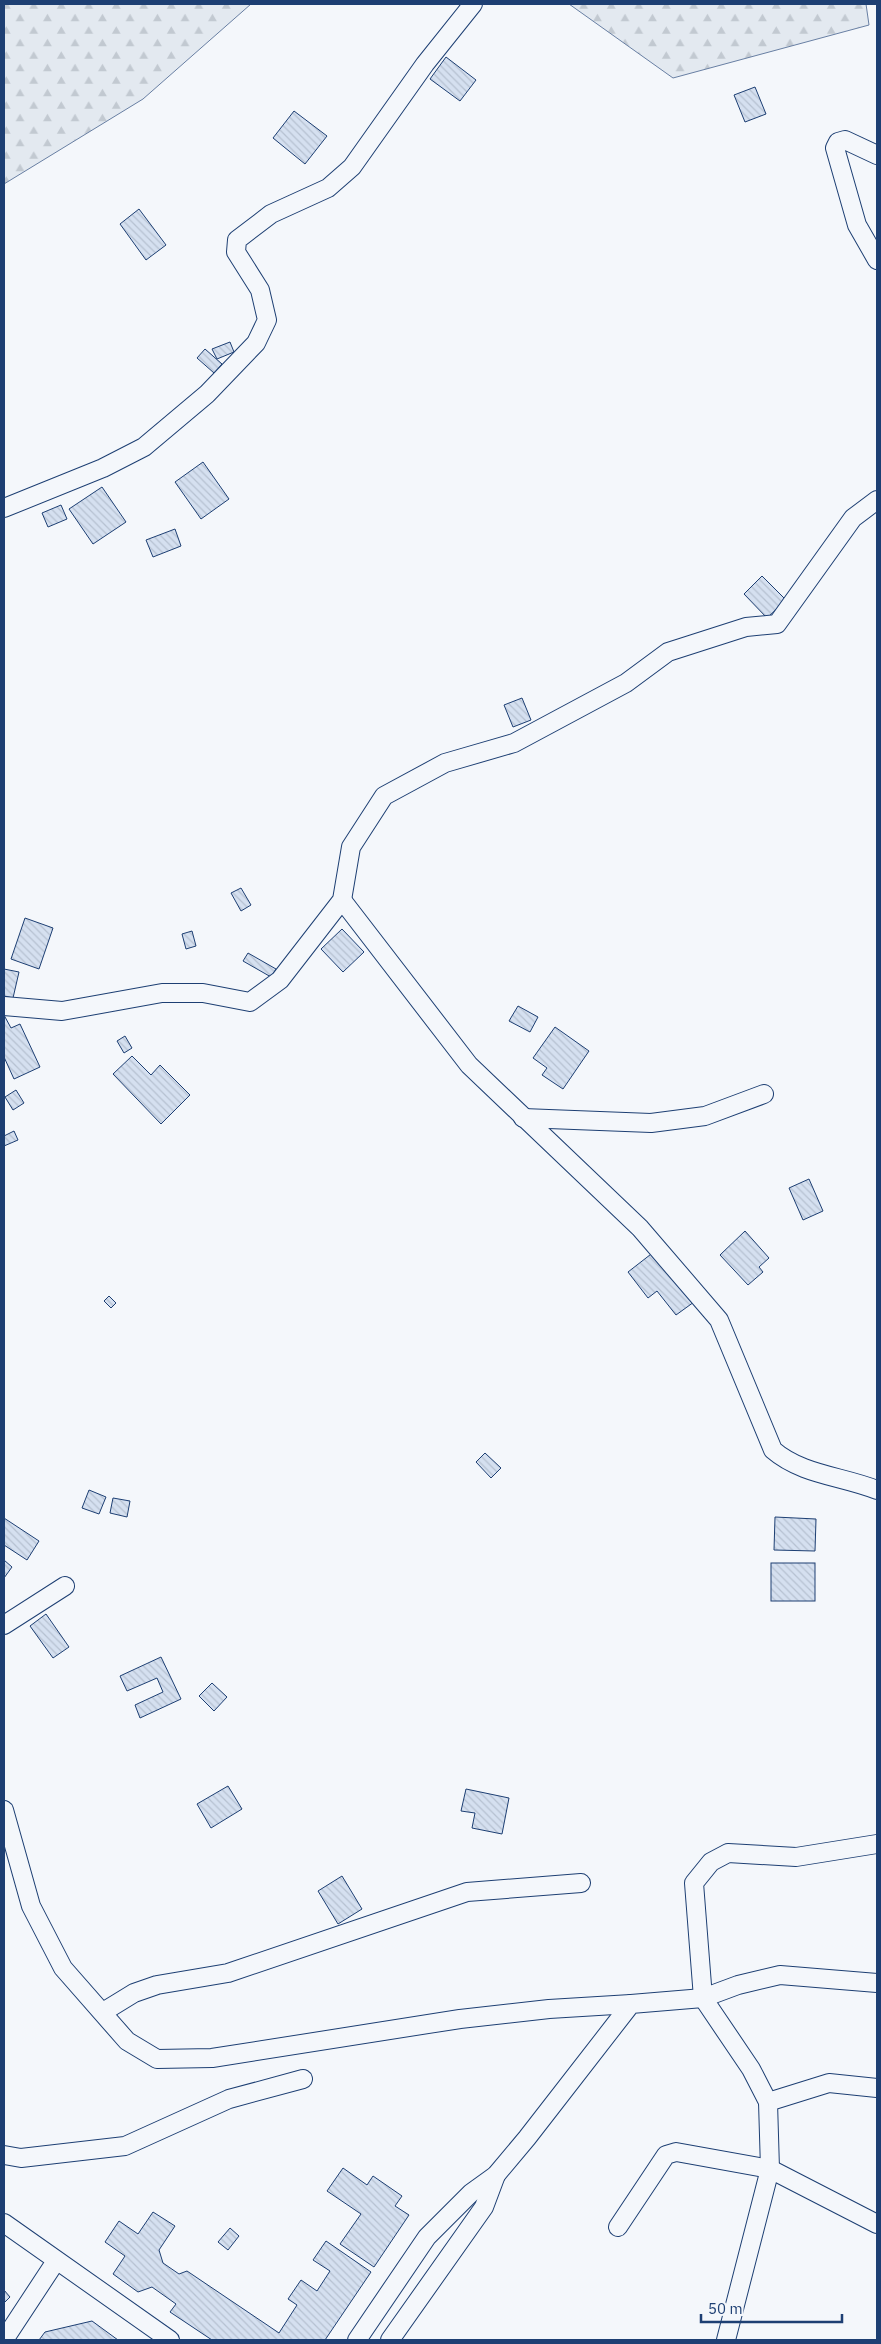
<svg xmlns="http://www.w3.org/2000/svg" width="881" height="2344" font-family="'IBM Plex Sans',sans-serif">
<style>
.forest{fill:url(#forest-firs);stroke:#687fa3}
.building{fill:url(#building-back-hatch);stroke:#1d3f73}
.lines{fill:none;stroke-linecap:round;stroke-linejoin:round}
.street-casing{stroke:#1d3f73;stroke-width:20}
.street{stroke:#f4f7fb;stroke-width:18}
</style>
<defs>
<pattern id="forest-firs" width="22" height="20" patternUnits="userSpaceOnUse" patternTransform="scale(1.25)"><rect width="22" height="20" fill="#e3e9f0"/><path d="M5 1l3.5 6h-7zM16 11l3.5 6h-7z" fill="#c2c9d1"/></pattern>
<pattern id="building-back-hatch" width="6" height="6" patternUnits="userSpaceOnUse" patternTransform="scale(1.25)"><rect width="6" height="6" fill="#d5e0f0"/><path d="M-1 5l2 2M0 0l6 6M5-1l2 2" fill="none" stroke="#b6c1d1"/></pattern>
</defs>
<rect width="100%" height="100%" fill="#f4f7fb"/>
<g class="forest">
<path d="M 4,4 L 251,4 L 143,99 L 4,184 Z"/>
<path d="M 569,4 L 866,4 L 869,25 L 673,78 Z"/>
</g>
<g class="building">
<path d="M 446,57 L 476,80 L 460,101 L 430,79 Z"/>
<path d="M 755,87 L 766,114 L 745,122 L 734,95 Z"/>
<path d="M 294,111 L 327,136 L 305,164 L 273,138 Z"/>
<path d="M 139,209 L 166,245 L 146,260 L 120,224 Z"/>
<path d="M 230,342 L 234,352 L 217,359 L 212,349 Z"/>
<path d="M 205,349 L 222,364 L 214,373 L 197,358 Z"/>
<path d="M 203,462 L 229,499 L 201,519 L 175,482 Z"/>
<path d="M 102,487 L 126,522 L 93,544 L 69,509 Z"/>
<path d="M 61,505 L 67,519 L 48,527 L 42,513 Z"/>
<path d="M 175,529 L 181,546 L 153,557 L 146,540 Z"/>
<path d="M 762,576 L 786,600 L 767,618 L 744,594 Z"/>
<path d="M 522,698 L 531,720 L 513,727 L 504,705 Z"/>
<path d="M 241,888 L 251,905 L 241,911 L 231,893 Z"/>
<path d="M 25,918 L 53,928 L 39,969 L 11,959 Z"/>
<path d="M 342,929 L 364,952 L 343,972 L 321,949 Z"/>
<path d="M 192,931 L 196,946 L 186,949 L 182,934 Z"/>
<path d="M 248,953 L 276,969 L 271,977 L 243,961 Z"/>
<path d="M 4,969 L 19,972 L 13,998 L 4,996 Z"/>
<path d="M 518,1006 L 538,1017 L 530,1032 L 509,1021 Z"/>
<path d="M 4,1015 L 11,1028 L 20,1024 L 40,1067 L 14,1079 L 4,1057 Z"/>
<path d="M 555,1027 L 589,1051 L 563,1089 L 542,1075 L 547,1068 L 533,1058 Z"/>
<path d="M 125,1036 L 132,1048 L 124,1053 L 117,1041 Z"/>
<path d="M 132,1056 L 151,1075 L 160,1065 L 190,1095 L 161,1124 L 113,1074 Z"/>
<path d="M 16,1090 L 24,1103 L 13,1110 L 5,1097 Z"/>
<path d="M 14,1131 L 18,1140 L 4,1146 L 4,1136 Z"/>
<path d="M 809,1179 L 823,1211 L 803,1220 L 789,1188 Z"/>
<path d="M 745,1231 L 769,1258 L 759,1267 L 763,1272 L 748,1285 L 720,1255 Z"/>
<path d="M 655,1251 L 694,1302 L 676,1315 L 657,1291 L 648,1298 L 628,1272 Z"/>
<path d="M 109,1296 L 116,1303 L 111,1308 L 104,1301 Z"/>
<path d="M 485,1453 L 501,1468 L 491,1478 L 476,1462 Z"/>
<path d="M 89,1490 L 106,1497 L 99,1514 L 82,1508 Z"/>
<path d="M 113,1498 L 130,1501 L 127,1517 L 110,1513 Z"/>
<path d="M 775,1517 L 816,1519 L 815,1551 L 774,1550 Z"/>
<path d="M 4,1518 L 39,1541 L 27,1560 L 4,1545 Z"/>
<path d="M 4,1560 L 12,1567 L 4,1578 Z"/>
<rect x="771" y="1563" width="44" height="38"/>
<path d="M 46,1614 L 69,1647 L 53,1658 L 30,1626 Z"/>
<path d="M 161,1657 L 181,1699 L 140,1718 L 135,1705 L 163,1692 L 157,1678 L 127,1691 L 120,1676 Z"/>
<path d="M 212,1683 L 227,1697 L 214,1711 L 199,1696 Z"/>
<path d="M 228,1786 L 242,1809 L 211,1828 L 197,1804 Z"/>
<path d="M 466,1789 L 509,1798 L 502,1834 L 472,1828 L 475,1813 L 461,1811 Z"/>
<path d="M 342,1876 L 362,1909 L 338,1924 L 318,1891 Z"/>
<path d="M 343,2168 L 367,2185 L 373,2176 L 402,2196 L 395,2206 L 409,2215 L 374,2267 L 340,2244 L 361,2214 L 327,2191 Z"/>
<path d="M 153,2212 L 175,2226 L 159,2250 L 163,2263 L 179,2274 L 187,2271 L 279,2333 L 297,2305 L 288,2299 L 301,2280 L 317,2291 L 330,2271 L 313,2260 L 326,2241 L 371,2272 L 325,2340 L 212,2340 L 170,2312 L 176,2304 L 152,2287 L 138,2292 L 113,2274 L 125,2256 L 105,2242 L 119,2221 L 138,2234 Z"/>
<path d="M 230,2228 L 239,2236 L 228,2250 L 218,2242 Z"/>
<path d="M 4,2290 L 10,2297 L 4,2303 Z"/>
<path d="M 92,2321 L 118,2340 L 39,2340 L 45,2332 Z"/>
</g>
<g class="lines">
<g class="street-casing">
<g id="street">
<path d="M 877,155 L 845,140 L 838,142 L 835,148 L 857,225 L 877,260"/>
<path d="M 4,508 L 103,468 L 144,447 L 207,394 L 256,343 L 267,320 L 260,290 L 236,252 L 237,240 L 271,214 L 328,188 L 352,167 L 425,64 L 473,4"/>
<path d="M 342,900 L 469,1065 L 640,1228 L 719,1320 L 773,1450 C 802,1475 842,1476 877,1490"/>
<path d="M 4,1006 L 62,1011 L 162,993 L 203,993 L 250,1002 L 280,980 L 342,900 L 351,847 L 384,796 L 445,763 L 514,743 L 626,683 L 668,652 L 746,627 L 777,624 L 853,518 L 877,500"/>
<path d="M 523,1118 L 651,1123 L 705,1116 L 764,1094"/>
<path d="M 4,1625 L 65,1586"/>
<path d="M 4,1810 L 31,1906 L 63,1968 L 127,2041 L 157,2059 L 212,2058 L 460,2019 L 549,2009 L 631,2004"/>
<path d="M 103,2012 L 134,1993 L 157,1985 L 228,1973 L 467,1892 L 581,1883"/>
<path d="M 768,2102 L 829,2083 L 877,2088"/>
<path d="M 4,2155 L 21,2158 L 125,2146 L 229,2099 L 303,2079"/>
<path d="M 4,2223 L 170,2340"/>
<path d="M 618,2227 L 666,2155 L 676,2152 L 770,2169 L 877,2224"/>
<path d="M 4,2340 L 56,2261"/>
<path d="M 357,2340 L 427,2237 L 471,2193 L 496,2175 L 527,2138 L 631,2004 L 703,1998 L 738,1985 L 780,1975 L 877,1983"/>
<path d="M 390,2340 L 484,2207 L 496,2175"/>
<path d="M 726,2340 L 770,2169 L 768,2102 L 751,2069 L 703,1998 L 694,1883 L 711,1862 L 728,1853 L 796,1857 L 877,1844"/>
</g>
</g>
<use href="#street" class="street"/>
</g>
<rect width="881" height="2344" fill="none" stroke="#1d3f73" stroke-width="10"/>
<path d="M701 2314v8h141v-8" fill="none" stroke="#1d3f73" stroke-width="2.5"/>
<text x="708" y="2314" font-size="15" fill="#1d3f73" stroke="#f4f7fb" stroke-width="4" paint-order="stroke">50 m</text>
</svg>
